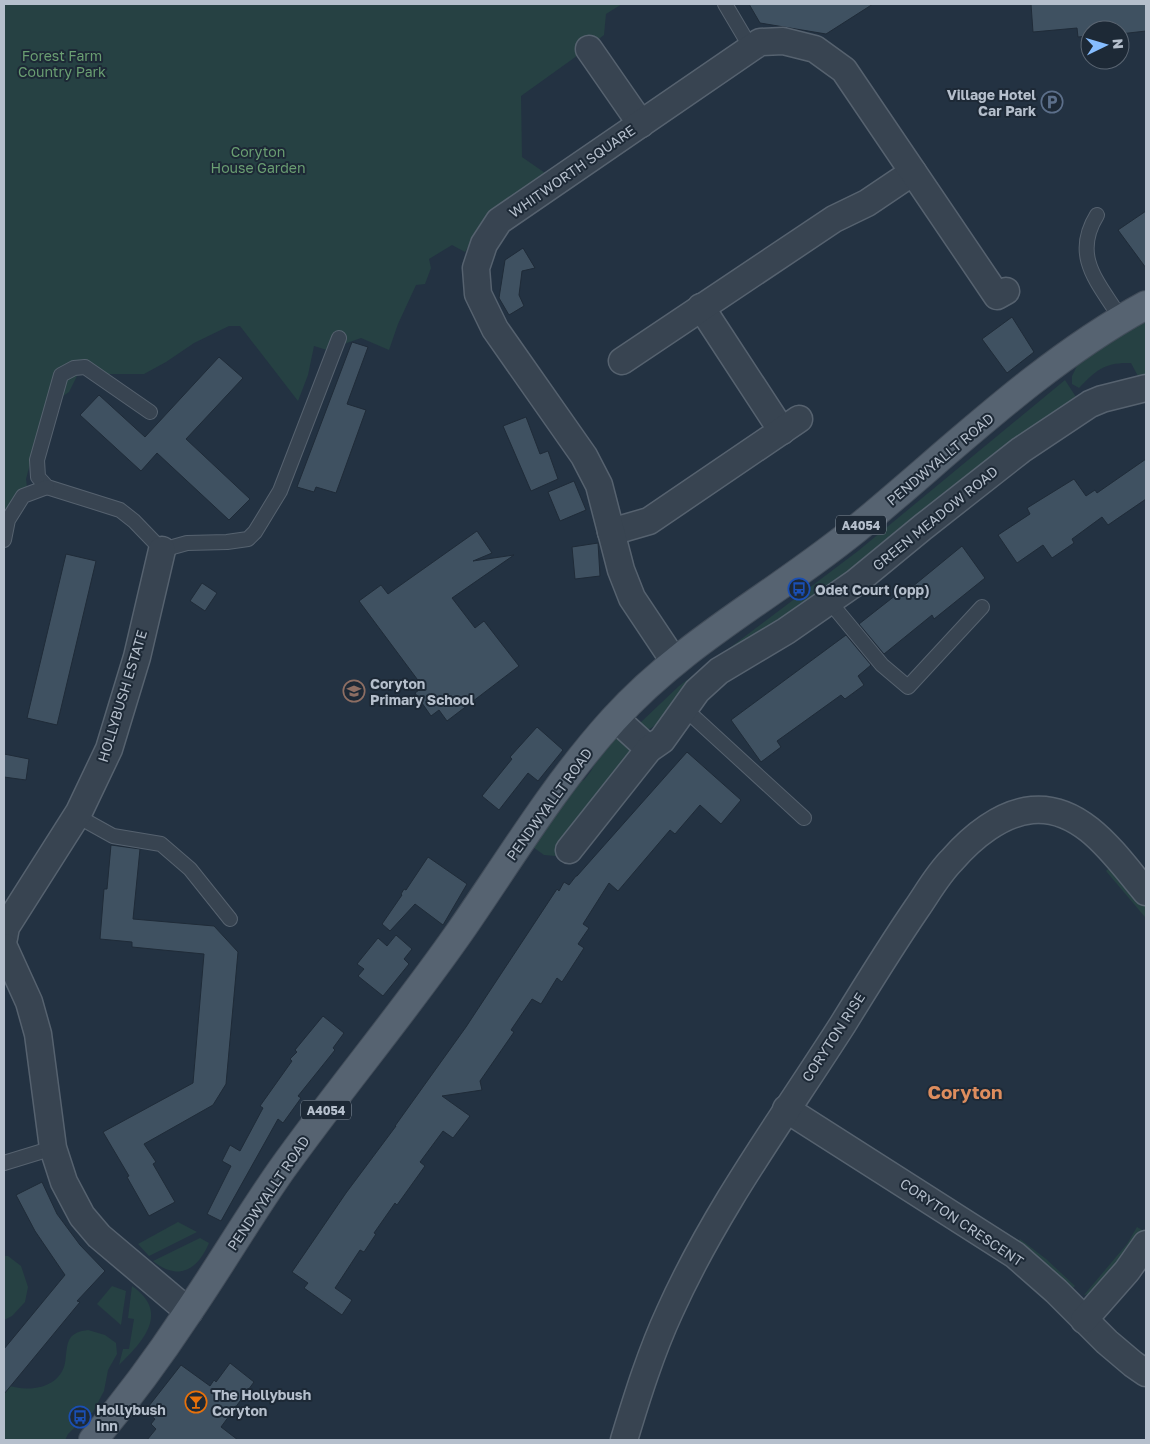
<svg xmlns="http://www.w3.org/2000/svg" width="1150" height="1444" font-family="'Golos Text',sans-serif">
<style>
.green{fill:#264143}
.building{fill:#3f5161;stroke:#1f2b38}
.lines{fill:none;stroke-linecap:round;stroke-linejoin:round}
.lane-casing{stroke:#56626f;stroke-width:16}
.street-casing{stroke:#56626f;stroke-width:29}
.primary-casing{stroke:#424d5a;stroke-width:30}
.lane{stroke:#384451;stroke-width:14}
.street{stroke:#384451;stroke-width:26}
.primary{stroke:#566371;stroke-width:28}
.labels{text-anchor:middle;dominant-baseline:central;stroke-width:4;stroke-linejoin:round;paint-order:stroke}
.shield{fill:#1d2936;stroke:#87929f;stroke-width:1}
.shield-label{font-size:12px;font-weight:bold;fill:#b5bfcc}
.park-label{font-size:14px;fill:#6a9e72;stroke:#1d2936}
.poi-label{font-size:14px;font-weight:bold;fill:#b5bfcc;stroke:#1d2936;text-anchor:start}
.street-label{font-size:14px;fill:#b5bfcc;stroke:#1d2936}
.district-label{font-size:19px;font-weight:bold;fill:#dd8d5e;stroke:#1d2936}
</style>
<rect width="100%" height="100%" fill="#233242"/>
<g class="green">
<path d="M 4,4 L 622,4 L 606,14 L 604,35 L 574,58 L 521,96 L 522,157 L 548,175 L 481,226 L 465,252 L 452,245 L 429,259 L 431,268 L 425,284 L 416,285 L 398,324 L 389,350 L 361,338 L 327,350 L 314,346 L 308,375 L 298,401 L 240,326 L 229,326 L 194,343 L 166,362 L 144,374 L 78,374 L 69,392 L 48,406 L 42,420 L 26,479 L 27,487 L 20,496 L 4,533 Z"/>
<path d="M 1146,320 L 1146,382 L 1140,380 L 1131,363 C 1105,362 1096,370 1079,388 L 1072,384 L 1072,376 L 1078,364 L 1108,336 Z"/>
<path d="M 1065,380 L 1078,400 L 665,719 L 648,730 L 640,723 L 679,686 L 858,551 Z"/>
<path d="M 614,733 L 635,750 L 569,844 L 556,856 L 544,855 L 533,847 L 565,788 L 584,780 L 591,771 L 597,759 Z"/>
<path d="M 1110,867 L 1134,890 L 1146,906 L 1146,916 L 1145,917 L 1106,871 Z"/>
<path d="M 178,1222 L 197,1232 L 149,1256 L 138,1244 Z"/>
<path d="M 1137,1227 L 1142,1230 L 1143,1232 L 1092,1294 L 1084,1295 L 1127,1244 Z"/>
<path d="M 200,1238 L 209,1243 C 197,1271 178,1281 153,1261 Z"/>
<path d="M 1020,1239 L 1046,1259 L 1075,1286 L 1069,1292 L 1016,1244 Z"/>
<path d="M 4,1256 L 8,1256 L 21,1266 L 28,1287 L 25,1302 L 12,1316 L 4,1320 Z"/>
<path d="M 112,1286 L 126,1291 L 121,1325 L 97,1304 Z"/>
<path d="M 132,1286 C 170,1312 144,1341 119,1365 L 123,1349 L 129,1349 L 134,1319 L 128,1318 Z"/>
<path d="M 88,1330 L 105,1335 L 116,1343 L 117,1354 L 108,1370 L 104,1391 L 93,1412 L 76,1426 L 68,1434 L 65,1440 L 4,1440 L 4,1384 C 24,1392 55,1391 64,1367 C 67,1359 65,1344 71,1337 C 76,1332 81,1331 88,1330 Z"/>
</g>
<g class="building">
<path d="M 749,4 L 873,4 L 826,34 L 760,23 Z"/>
<path d="M 1031,4 L 1146,4 L 1146,31 L 1120,34 L 1120,30 L 1090,30 L 1090,36 L 1078,37 L 1077,28 L 1033,32 Z"/>
<path d="M 1146,211 L 1146,268 L 1118,230 Z"/>
<path d="M 523,248 L 535,268 L 522,271 L 519,295 L 524,306 L 509,315 L 499,298 L 505,260 Z"/>
<path d="M 1012,317 L 1034,352 L 1007,373 L 982,339 Z"/>
<path d="M 352,342 L 368,347 L 347,404 L 366,410 L 336,493 L 316,487 L 314,492 L 297,487 Z"/>
<path d="M 219,357 L 243,378 L 186,439 L 250,499 L 229,520 L 157,453 L 141,471 L 80,415 L 99,395 L 145,437 Z"/>
<path d="M 526,417 L 540,454 L 548,451 L 558,479 L 531,491 L 503,426 Z"/>
<path d="M 1146,459 L 1146,499 L 1108,525 L 1102,517 L 1072,539 L 1074,543 L 1052,558 L 1043,545 L 1017,563 L 998,535 L 1030,514 L 1027,508 L 1074,479 L 1086,496 L 1095,490 L 1097,493 Z"/>
<path d="M 574,481 L 586,510 L 560,521 L 548,492 Z"/>
<path d="M 477,531 L 492,553 L 473,561 L 514,555 L 452,598 L 475,628 L 484,621 L 519,666 L 447,721 L 439,710 L 431,716 L 415,693 L 423,687 L 359,601 L 381,585 L 388,594 Z"/>
<path d="M 598,543 L 600,576 L 575,579 L 572,547 Z"/>
<path d="M 962,546 L 985,578 L 934,619 L 932,615 L 884,654 L 859,624 L 910,584 L 912,587 Z"/>
<path d="M 66,554 L 96,561 L 57,725 L 27,718 Z"/>
<path d="M 202,583 L 217,593 L 205,611 L 190,601 Z"/>
<path d="M 846,635 L 871,665 L 858,676 L 864,685 L 845,699 L 841,695 L 777,741 L 781,747 L 761,762 L 731,720 Z"/>
<path d="M 537,727 L 563,750 L 538,781 L 528,773 L 499,810 L 482,796 L 512,759 L 510,757 Z"/>
<path d="M 687,752 L 741,800 L 721,824 L 700,805 L 675,834 L 670,830 L 618,891 L 609,883 L 583,924 L 589,928 L 578,944 L 584,948 L 562,982 L 557,978 L 541,1004 L 532,999 L 511,1030 L 514,1032 L 480,1081 L 482,1090 L 442,1096 L 470,1116 L 453,1138 L 443,1131 L 420,1162 L 425,1166 L 397,1205 L 395,1203 L 374,1233 L 376,1234 L 364,1252 L 360,1250 L 335,1288 L 352,1300 L 342,1315 L 304,1288 L 308,1283 L 292,1272 L 346,1193 L 396,1126 L 395,1126 L 466,1027 L 557,889 L 559,891 L 564,882 L 569,885 L 576,876 L 577,876 Z"/>
<path d="M 4,754 L 29,759 L 26,780 L 4,777 Z"/>
<path d="M 111,845 L 140,849 L 133,919 L 214,926 L 238,952 L 226,1084 L 213,1105 L 144,1144 L 156,1162 L 153,1164 L 175,1202 L 149,1216 L 127,1177 L 129,1176 L 103,1132 L 193,1083 L 204,954 L 132,947 L 132,942 L 100,939 L 104,889 L 107,889 Z"/>
<path d="M 428,857 L 467,884 L 443,925 L 415,904 L 390,931 L 382,924 L 402,895 L 401,894 L 404,889 L 406,890 Z"/>
<path d="M 396,935 L 412,949 L 404,959 L 409,964 L 383,996 L 358,976 L 364,969 L 357,964 L 378,938 L 387,946 Z"/>
<path d="M 323,1016 L 344,1033 L 333,1048 L 335,1050 L 298,1096 L 301,1098 L 283,1123 L 278,1119 L 221,1221 L 207,1214 L 231,1166 L 222,1161 L 230,1145 L 240,1151 L 263,1108 L 260,1106 L 292,1061 L 290,1059 L 297,1052 L 295,1050 Z"/>
<path d="M 42,1182 L 57,1214 L 80,1245 L 105,1271 L 77,1301 L 80,1302 L 4,1394 L 4,1349 L 65,1275 L 35,1231 L 16,1195 Z"/>
<path d="M 230,1363 L 254,1382 L 221,1427 L 238,1440 L 147,1440 L 156,1429 L 151,1424 L 155,1419 L 145,1411 L 181,1365 L 210,1386 L 214,1380 L 216,1382 Z"/>
</g>
<g class="lines">
<g class="lane-casing">
<g id="lane">
<path d="M 725,4 L 751,48"/>
<path d="M 1097,215 C 1071,257 1099,283 1121,319"/>
<path d="M 150,412 L 85,367 L 74,368 L 61,375 L 37,460 L 38,477 L 47,487 L 120,510 L 134,521 L 162,550 L 187,543 L 227,542 L 248,539 L 255,532 L 280,491 L 339,338"/>
<path d="M 4,540 L 8,520 L 23,496 L 47,487"/>
<path d="M 829,601 L 882,665 L 908,687 L 982,607"/>
<path d="M 684,708 L 804,818"/>
<path d="M 77,816 L 113,836 L 161,844 L 190,869 L 230,919"/>
<path d="M 4,1163 L 53,1148"/>
</g>
</g>
<g class="street-casing">
<g id="street">
<path d="M 589,49 L 641,124"/>
<path d="M 701,307 L 782,431"/>
<path d="M 622,361 L 834,219 L 867,203 L 913,172"/>
<path d="M 611,532 L 649,521 L 799,419"/>
<path d="M 674,661 L 632,598 L 621,570 L 599,485 L 584,456 L 495,329 L 478,294 L 476,268 L 484,244 L 499,221 L 760,42 L 783,41 L 815,49 L 844,70 L 997,296 L 1006,291"/>
<path d="M 615,718 L 649,749"/>
<path d="M 569,850 L 649,749 L 662,740 L 697,691 L 719,671 L 786,631 L 855,583 L 923,527 L 1021,450 L 1090,404 L 1102,399 L 1146,388"/>
<path d="M 4,938 L 6,927 L 79,812 L 109,749 L 137,657 L 162,550"/>
<path d="M 4,947 L 29,1002 L 38,1034 L 53,1148 L 64,1182 L 82,1216 L 99,1236 L 189,1312"/>
<path d="M 786,1109 L 1015,1255 L 1056,1291 L 1107,1342 L 1133,1364 L 1146,1373"/>
<path d="M 1084,1320 L 1127,1271 L 1146,1244"/>
<path d="M 624,1440 C 637,1397 651,1352 670,1311 C 716,1209 783,1118 843,1024 C 867,985 891,946 917,908 C 928,892 938,874 952,860 C 972,837 1001,813 1032,810 C 1083,805 1117,858 1146,892"/>
</g>
</g>
<g class="primary-casing">
<path id="primary" d="M 93,1440 C 127,1400 158,1358 187,1314 C 220,1266 249,1216 282,1169 C 340,1088 404,1012 461,930 C 510,859 555,784 613,720 C 687,638 783,591 866,521 C 956,446 1043,361 1146,305"/>
</g>
<use href="#lane" class="lane"/>
<use href="#street" class="street"/>
<use href="#primary" class="primary"/>
</g>
<defs>
<g id="parking-ring" transform="scale(1.125)"><circle r="9.5" fill="#1d2936" stroke="#5c6f8a" stroke-width="1.5"/><path d="M-3.5-5.5H1a3.5 3.5 0 0 1 0 7H-1V5.5H-3.5ZM-1-3.4V-.6H.8a1.4 1.4 0 0 0 0-2.8Z" fill="#5c6f8a"/></g>
<g id="bus-ring" transform="scale(1.125)"><circle r="9.5" fill="#1d2936" stroke="#1a4fb4" stroke-width="1.5"/><path d="M-5-6H5V4H4V6H2V4H-2V6H-4V4H-5ZM-3.5-4V0h7V-4ZM-3.5 1.2v1.5H-2V1.2ZM2 1.2v1.5H3.5V1.2Z" fill="#1a4fb4"/></g>
<g id="school-ring" transform="scale(1.125)"><circle r="9.5" fill="#1d2936" stroke="#8d6e63" stroke-width="1.5"/><path d="M0-5L7-2L0 1L-7-2ZM-4 1L0 2.5L4 1V4Q0 6-4 4Z" fill="#8d6e63"/></g>
<g id="bar-ring" transform="scale(1.125)"><circle r="9.5" fill="#1d2936" stroke="#e8710a" stroke-width="1.5"/><path d="M-6-5H6L.8 .8V4.5H3.5V6h-7V4.5H-.8V.8Z" fill="#e8710a"/></g>
</defs>
<g fill-rule="evenodd">
<use href="#parking-ring" x="1052" y="102"/>
<use href="#bus-ring" x="799" y="589"/>
<use href="#school-ring" x="354" y="691"/>
<use href="#bar-ring" x="196" y="1402"/>
<use href="#bus-ring" x="80" y="1417"/>
</g>
<g class="labels">
<g class="shield">
<rect x="836" y="515.5" width="50" height="19" rx="4"/>
<rect x="301" y="1100.5" width="50" height="19" rx="4"/>
</g>
<g class="shield-label">
<text x="861" y="525">A4054</text>
<text x="326" y="1110">A4054</text>
</g>
<g class="park-label">
<text x="62" y="55">Forest Farm<tspan x="62" dy="16">Country Park</tspan></text>
<text x="258" y="151">Coryton<tspan x="258" dy="16">House Garden</tspan></text>
</g>
<g class="poi-label">
<text x="1036" y="94" text-anchor="end">Village Hotel<tspan x="1036" dy="16">Car Park</tspan></text>
<text x="815" y="589">Odet Court (opp)</text>
<text x="370" y="683">Coryton<tspan x="370" dy="16">Primary School</tspan></text>
<text x="212" y="1394">The Hollybush<tspan x="212" dy="16">Coryton</tspan></text>
<text x="96" y="1409">Hollybush<tspan x="96" dy="16">Inn</tspan></text>
</g>
<g class="street-label">
<text transform="translate(572 171) rotate(-35)">WHITWORTH SQUARE</text>
<text transform="translate(940 459) rotate(-40)">PENDWYALLT ROAD</text>
<text transform="translate(935 518) rotate(-39)">GREEN MEADOW ROAD</text>
<text transform="translate(122 696) rotate(-73)">HOLLYBUSH ESTATE</text>
<text transform="translate(549 804) rotate(-54)">PENDWYALLT ROAD</text>
<text transform="translate(833 1037) rotate(-57)">CORYTON RISE</text>
<text transform="translate(268 1193) rotate(-56)">PENDWYALLT ROAD</text>
<text transform="translate(962 1222) rotate(34)">CORYTON CRESCENT</text>
</g>
<g class="district-label">
<text x="965" y="1091">Coryton</text>
</g>
</g>
<rect width="1150" height="1444" fill="none" stroke="#b5bfcc" stroke-width="10"/>
<g transform="translate(1105 45) rotate(85)"><circle r="24" fill="#1d2936" stroke="#5a6572"/>
<path d="M0-4L9 19L0 12L-9 19Z" fill="#86bdff"/>
<text y="-8" font-size="14" font-weight="bold" text-anchor="middle" fill="#b5bfcc">N</text>
</g>
</svg>
